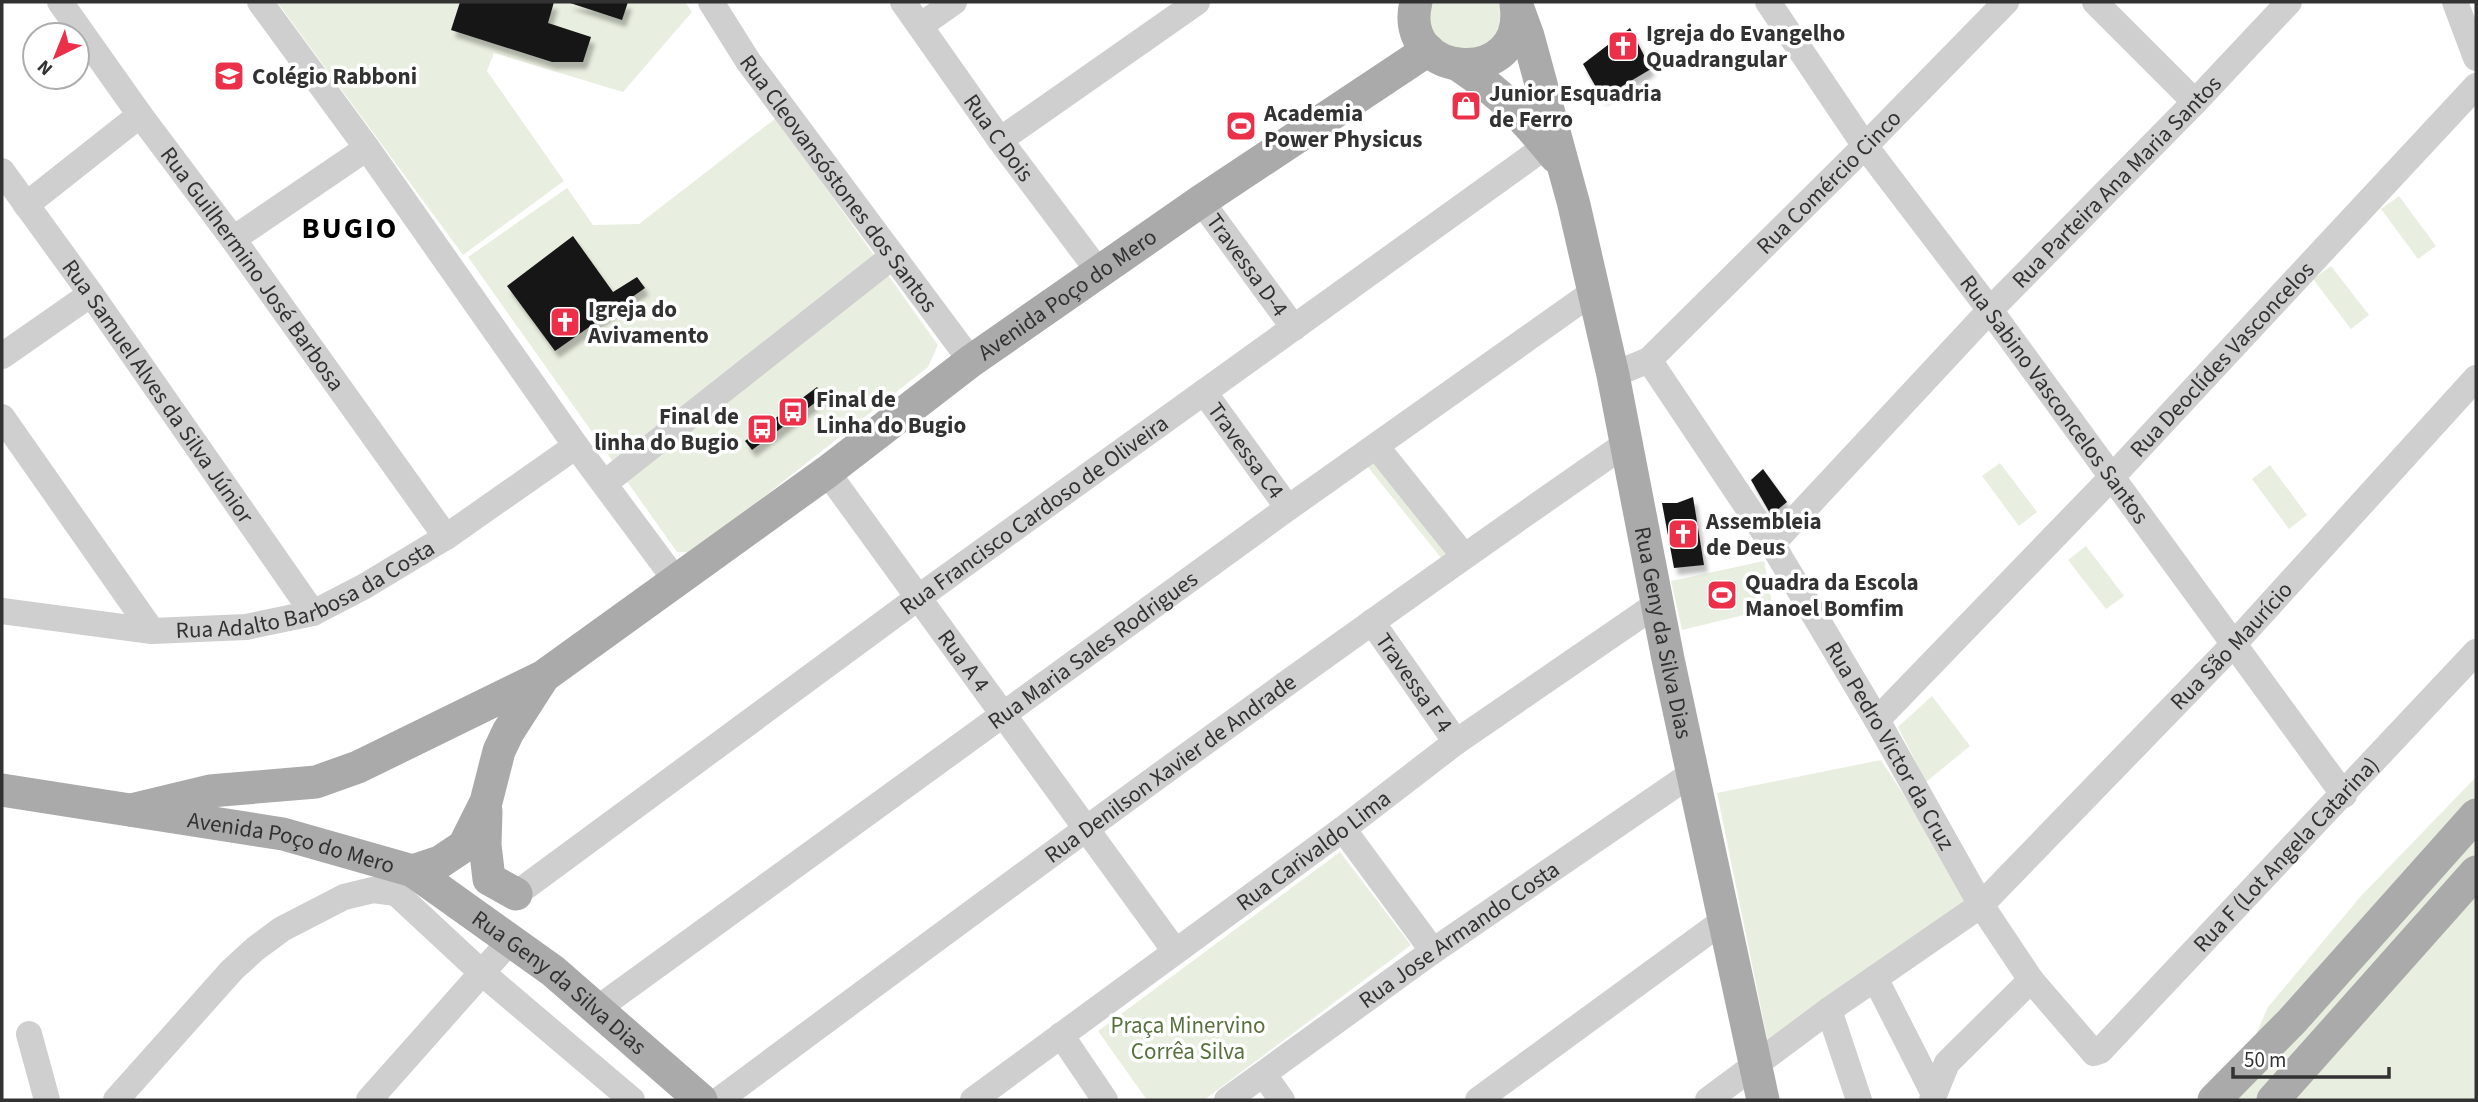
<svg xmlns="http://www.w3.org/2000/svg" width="2478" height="1102" font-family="'Source Sans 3',sans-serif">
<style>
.green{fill:#e9efe0}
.building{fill:#191919;filter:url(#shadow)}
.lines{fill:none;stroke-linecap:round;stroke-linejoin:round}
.minor{stroke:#cfcfcf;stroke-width:26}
.major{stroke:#aaa;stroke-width:33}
.labels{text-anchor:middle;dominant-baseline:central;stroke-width:7;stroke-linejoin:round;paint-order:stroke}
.poi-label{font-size:23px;font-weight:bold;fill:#323232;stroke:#fff;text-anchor:start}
.street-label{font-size:23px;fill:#323232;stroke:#fff}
.park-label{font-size:23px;fill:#58713c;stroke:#fff}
.district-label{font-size:30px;font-weight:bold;letter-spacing:2px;fill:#000;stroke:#fff}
</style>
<defs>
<filter id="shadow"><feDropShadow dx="4" dy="7" stdDeviation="2" flood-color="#0004"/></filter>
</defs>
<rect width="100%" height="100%" fill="#fff"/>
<g class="green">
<path d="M 277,2 L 685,2 L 692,12 L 623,92 L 494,53 L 487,71 L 564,181 L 463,255 Z"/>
<path d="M 1424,2 L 1501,2 C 1521,81 1400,72 1424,2 Z"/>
<path d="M 776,118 L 938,345 L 928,367 L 694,552 L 677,552 L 468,257 L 567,188 L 593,225 L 639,224 Z"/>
<path d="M 2399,196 L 2436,246 L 2418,259 L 2381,209 Z"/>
<path d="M 2331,266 L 2369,315 L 2351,329 L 2313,279 Z"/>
<path d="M 1375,458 L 1454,555 L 1442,559 L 1367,466 Z"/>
<path d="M 2000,463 L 2037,512 L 2019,526 L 1982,476 Z"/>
<path d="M 2270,465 L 2307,515 L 2289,529 L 2252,479 Z"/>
<path d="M 2086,546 L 2124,596 L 2106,609 L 2068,560 Z"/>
<path d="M 1764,561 L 1773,608 L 1682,630 L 1671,581 Z"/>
<path d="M 1932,696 L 1970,746 L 1926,782 L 1898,727 Z"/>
<path d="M 1881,760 L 1980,912 L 1769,1048 L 1717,793 Z"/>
<path d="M 2476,777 L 2476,1100 L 2227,1100 L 2268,1007 L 2361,896 Z"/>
<path d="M 1340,852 L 1411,945 L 1204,1100 L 1147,1100 L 1098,1031 Z"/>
</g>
<g class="building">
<path d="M 460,2 L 554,2 L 548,23 L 591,37 L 583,62 L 552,62 L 451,30 Z"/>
<path d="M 567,2 L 628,2 L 622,20 Z"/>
<path d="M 1630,28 L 1651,69 L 1602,98 L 1583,64 Z"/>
<path d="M 573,236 L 613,292 L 637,277 L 645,288 L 555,351 L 507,286 Z"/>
<path d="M 817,387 L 824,396 L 752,450 L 745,441 Z"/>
<path d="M 1763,469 L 1787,502 L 1771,515 L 1751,480 Z"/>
<path d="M 1693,497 L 1704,565 L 1674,568 L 1662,503 L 1677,503 Z"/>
</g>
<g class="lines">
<g class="minor">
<path id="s1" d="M 60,2 L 140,115 L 233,239 L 446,537"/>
<path d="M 260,2 L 367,148 L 576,446 L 677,582"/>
<path id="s2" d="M 711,2 L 748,61 L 971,361"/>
<path id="s3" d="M 903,2 L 1000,140 L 1099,272"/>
<path id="s4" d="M 1768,2 L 1865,146 L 1990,310 L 2344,795"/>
<path d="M 2095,2 L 2195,102"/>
<path d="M 2455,2 L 2476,58"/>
<path d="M 920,26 L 954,2"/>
<path d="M 1000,140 L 1197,2"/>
<path id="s5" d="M 2,171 L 91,294 L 313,613"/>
<path id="s6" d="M 1201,201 L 1294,328"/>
<path d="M 26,205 L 140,115"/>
<path d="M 233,239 L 367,148"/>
<path d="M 2,356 L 91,294"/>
<path id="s7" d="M 1649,360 L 1772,544 L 1877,720 L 1981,905 L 2031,980 L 2094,1053 L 2100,1051 L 2476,652"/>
<path id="s8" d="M 1613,375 L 1649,360 L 1865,146 L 2006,2"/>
<path id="s9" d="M 1204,392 L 1288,508"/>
<path d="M 2,417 L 152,631"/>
<path d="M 1376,446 L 1464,556"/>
<path id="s10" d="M 827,472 L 1175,951"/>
<path d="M 605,483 L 893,256"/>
<path id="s11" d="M 1772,544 L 1990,310 L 2195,102 L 2289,2"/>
<path id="s12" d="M 2,611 L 152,631 L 246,627 L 313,613 L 365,586 L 446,537 L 576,446"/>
<path id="s13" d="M 1372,622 L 1456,742"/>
<path id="s14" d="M 1877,720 L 2112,477 L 2476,86"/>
<path d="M 1343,829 L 1433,951"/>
<path d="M 396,893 L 481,972 L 632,1100"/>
<path id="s15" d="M 516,894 L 919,597 L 1556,139"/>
<path d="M 1875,978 L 1934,1094"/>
<path id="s16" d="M 597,1009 L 1288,508 L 1593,292"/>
<path d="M 1829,1010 L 1859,1100"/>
<path d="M 29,1034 L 47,1100"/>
<path d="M 1061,1035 L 1105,1100"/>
<path d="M 1264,1075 L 1282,1100"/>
<path d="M 116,1100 L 232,970 L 255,949 L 282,929 L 344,897 L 373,890 L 396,893"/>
<path d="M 369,1100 L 511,940"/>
<path id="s17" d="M 719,1100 C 1019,877 1319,656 1627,443"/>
<path id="s18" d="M 973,1100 L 1343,829 L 1456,742 L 1657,604"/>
<path id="s19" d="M 1227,1100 L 1433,951 L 1694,772"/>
<path d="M 1478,1100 L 1723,921"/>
<path id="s20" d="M 1708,1100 L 1829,1010 L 1981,905 L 2233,645 L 2476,378"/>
<path d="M 1932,1100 L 1947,1063 L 2031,980"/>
</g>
<g class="major">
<path d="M 1416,2 C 1396,81 1529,89 1516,4"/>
<path id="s21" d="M 1517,6 L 1528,36 L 1574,205 L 1613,375 L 1668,659 L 1763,1100"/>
<path d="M 1460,66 C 1503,95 1524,118 1556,157"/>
<path id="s22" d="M 2,790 L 283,834 L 413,871 L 440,862 L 464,846 L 486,802 L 499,751 L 508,732 L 542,679"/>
<path id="s23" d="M 131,810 L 210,791 L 316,782 L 358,767 L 544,676 L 827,472 L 971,361 L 1201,201 L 1428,50"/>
<path d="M 486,811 L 485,845 L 489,879 L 516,894"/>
<path id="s24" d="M 413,871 L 553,971 L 701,1100"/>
<path d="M 2214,1100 L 2292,1021 L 2476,815"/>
<path d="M 2273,1100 L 2476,872"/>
</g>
</g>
<defs>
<g id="church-square" transform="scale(1.575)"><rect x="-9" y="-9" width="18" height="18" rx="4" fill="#ed304a" stroke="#fff"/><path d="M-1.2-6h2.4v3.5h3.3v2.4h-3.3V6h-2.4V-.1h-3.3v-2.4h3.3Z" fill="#fff"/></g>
<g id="school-square" transform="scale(1.575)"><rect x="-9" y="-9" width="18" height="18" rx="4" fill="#ed304a" stroke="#fff"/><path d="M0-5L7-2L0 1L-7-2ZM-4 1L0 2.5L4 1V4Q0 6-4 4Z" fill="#fff"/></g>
<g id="shop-square" transform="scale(1.575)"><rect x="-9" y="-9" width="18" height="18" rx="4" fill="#ed304a" stroke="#fff"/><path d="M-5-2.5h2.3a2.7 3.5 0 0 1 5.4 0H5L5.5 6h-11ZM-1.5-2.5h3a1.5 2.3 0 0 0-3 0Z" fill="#fff"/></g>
<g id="stadium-square" transform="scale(1.575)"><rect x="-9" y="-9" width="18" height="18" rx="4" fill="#ed304a" stroke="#fff"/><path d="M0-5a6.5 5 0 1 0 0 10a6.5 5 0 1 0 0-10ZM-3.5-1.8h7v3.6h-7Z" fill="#fff"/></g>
<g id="bus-square" transform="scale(1.575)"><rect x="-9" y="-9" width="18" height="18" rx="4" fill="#ed304a" stroke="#fff"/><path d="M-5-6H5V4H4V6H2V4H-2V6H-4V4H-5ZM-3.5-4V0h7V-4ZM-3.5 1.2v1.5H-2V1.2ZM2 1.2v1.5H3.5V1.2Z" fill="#fff"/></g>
</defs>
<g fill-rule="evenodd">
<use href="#church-square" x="1623" y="46"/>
<use href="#school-square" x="229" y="76"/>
<use href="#shop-square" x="1466" y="106"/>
<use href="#stadium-square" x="1241" y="126"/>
<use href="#church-square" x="565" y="322"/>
<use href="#bus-square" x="793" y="412"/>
<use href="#bus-square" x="762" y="429"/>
<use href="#church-square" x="1683" y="534"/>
<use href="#stadium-square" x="1722" y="595"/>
</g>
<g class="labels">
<g class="poi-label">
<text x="1646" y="33">Igreja do Evangelho<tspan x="1646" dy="26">Quadrangular</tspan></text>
<text x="252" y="76">Colégio Rabboni</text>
<text x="1489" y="93">Junior Esquadria<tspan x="1489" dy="26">de Ferro</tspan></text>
<text x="1264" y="113">Academia<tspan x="1264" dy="26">Power Physicus</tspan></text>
<text x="588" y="309">Igreja do<tspan x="588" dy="26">Avivamento</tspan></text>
<text x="816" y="399">Final de<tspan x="816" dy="26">Linha do Bugio</tspan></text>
<text x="739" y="416" text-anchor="end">Final de<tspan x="739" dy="26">linha do Bugio</tspan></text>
<text x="1706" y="521">Assembleia<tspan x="1706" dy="26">de Deus</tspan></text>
<text x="1745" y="582">Quadra da Escola<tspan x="1745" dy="26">Manoel Bomfim</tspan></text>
</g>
<g class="street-label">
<text stroke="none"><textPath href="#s3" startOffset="166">Rua C Dois</textPath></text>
<text stroke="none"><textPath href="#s11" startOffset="500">Rua Parteira Ana Maria Santos</textPath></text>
<text stroke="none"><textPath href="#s8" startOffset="292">Rua Comércio Cinco</textPath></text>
<text stroke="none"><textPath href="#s2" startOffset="222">Rua Cleovansóstones dos Santos</textPath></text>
<text stroke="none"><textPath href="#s6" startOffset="79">Travessa D-4</textPath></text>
<text stroke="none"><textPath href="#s1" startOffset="329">Rua Guilhermino José Barbosa</textPath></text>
<text stroke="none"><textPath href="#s23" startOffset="1087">Avenida Poço do Mero</textPath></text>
<text stroke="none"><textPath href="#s14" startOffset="499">Rua Deoclídes Vasconcelos</textPath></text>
<text stroke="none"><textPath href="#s5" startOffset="270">Rua Samuel Alves da Silva Júnior</textPath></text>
<text stroke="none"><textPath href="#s4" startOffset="490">Rua Sabino Vasconcelos Santos</textPath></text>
<text stroke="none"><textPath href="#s9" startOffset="72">Travessa C4</textPath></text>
<text stroke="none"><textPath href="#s15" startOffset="642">Rua Francisco Cardoso de Oliveira</textPath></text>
<text stroke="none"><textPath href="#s12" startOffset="313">Rua Adalto Barbosa da Costa</textPath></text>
<text stroke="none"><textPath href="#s21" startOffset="644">Rua Geny da Silva Dias</textPath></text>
<text stroke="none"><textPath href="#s20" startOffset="696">Rua São Maurício</textPath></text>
<text stroke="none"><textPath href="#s16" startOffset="612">Rua Maria Sales Rodrigues</textPath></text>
<text stroke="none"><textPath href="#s10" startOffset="233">Rua A 4</textPath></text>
<text stroke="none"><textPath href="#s13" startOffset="74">Travessa F 4</textPath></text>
<text stroke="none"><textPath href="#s7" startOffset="455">Rua Pedro Victor da Cruz</textPath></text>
<text stroke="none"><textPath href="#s17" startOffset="560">Rua Denilson Xavier de Andrade</textPath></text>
<text stroke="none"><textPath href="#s22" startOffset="294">Avenida Poço do Mero</textPath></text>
<text stroke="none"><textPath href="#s18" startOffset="422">Rua Carivaldo Lima</textPath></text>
<text stroke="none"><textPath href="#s7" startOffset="1102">Rua F (Lot Angela Catarina)</textPath></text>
<text stroke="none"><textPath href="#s19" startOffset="285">Rua Jose Armando Costa</textPath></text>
<text stroke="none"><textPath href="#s24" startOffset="184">Rua Geny da Silva Dias</textPath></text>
</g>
<g class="park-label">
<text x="1188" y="1025">Praça Minervino<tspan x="1188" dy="26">Corrêa Silva</tspan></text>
</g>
<g class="district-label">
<text x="350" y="228">BUGIO</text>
</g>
</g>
<rect width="2478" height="1102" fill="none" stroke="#323232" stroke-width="7"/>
<g transform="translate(56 56) rotate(223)"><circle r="33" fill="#ffffff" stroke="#adadad" stroke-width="2"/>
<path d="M0-5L12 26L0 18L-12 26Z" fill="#ed304a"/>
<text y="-10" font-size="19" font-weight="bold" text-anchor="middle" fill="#323232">N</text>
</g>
<path d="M2233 1067v10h156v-10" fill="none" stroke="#323232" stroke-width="3.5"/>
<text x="2244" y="1067" font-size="21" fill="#323232" stroke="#ffffff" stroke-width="5" paint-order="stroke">50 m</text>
</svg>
